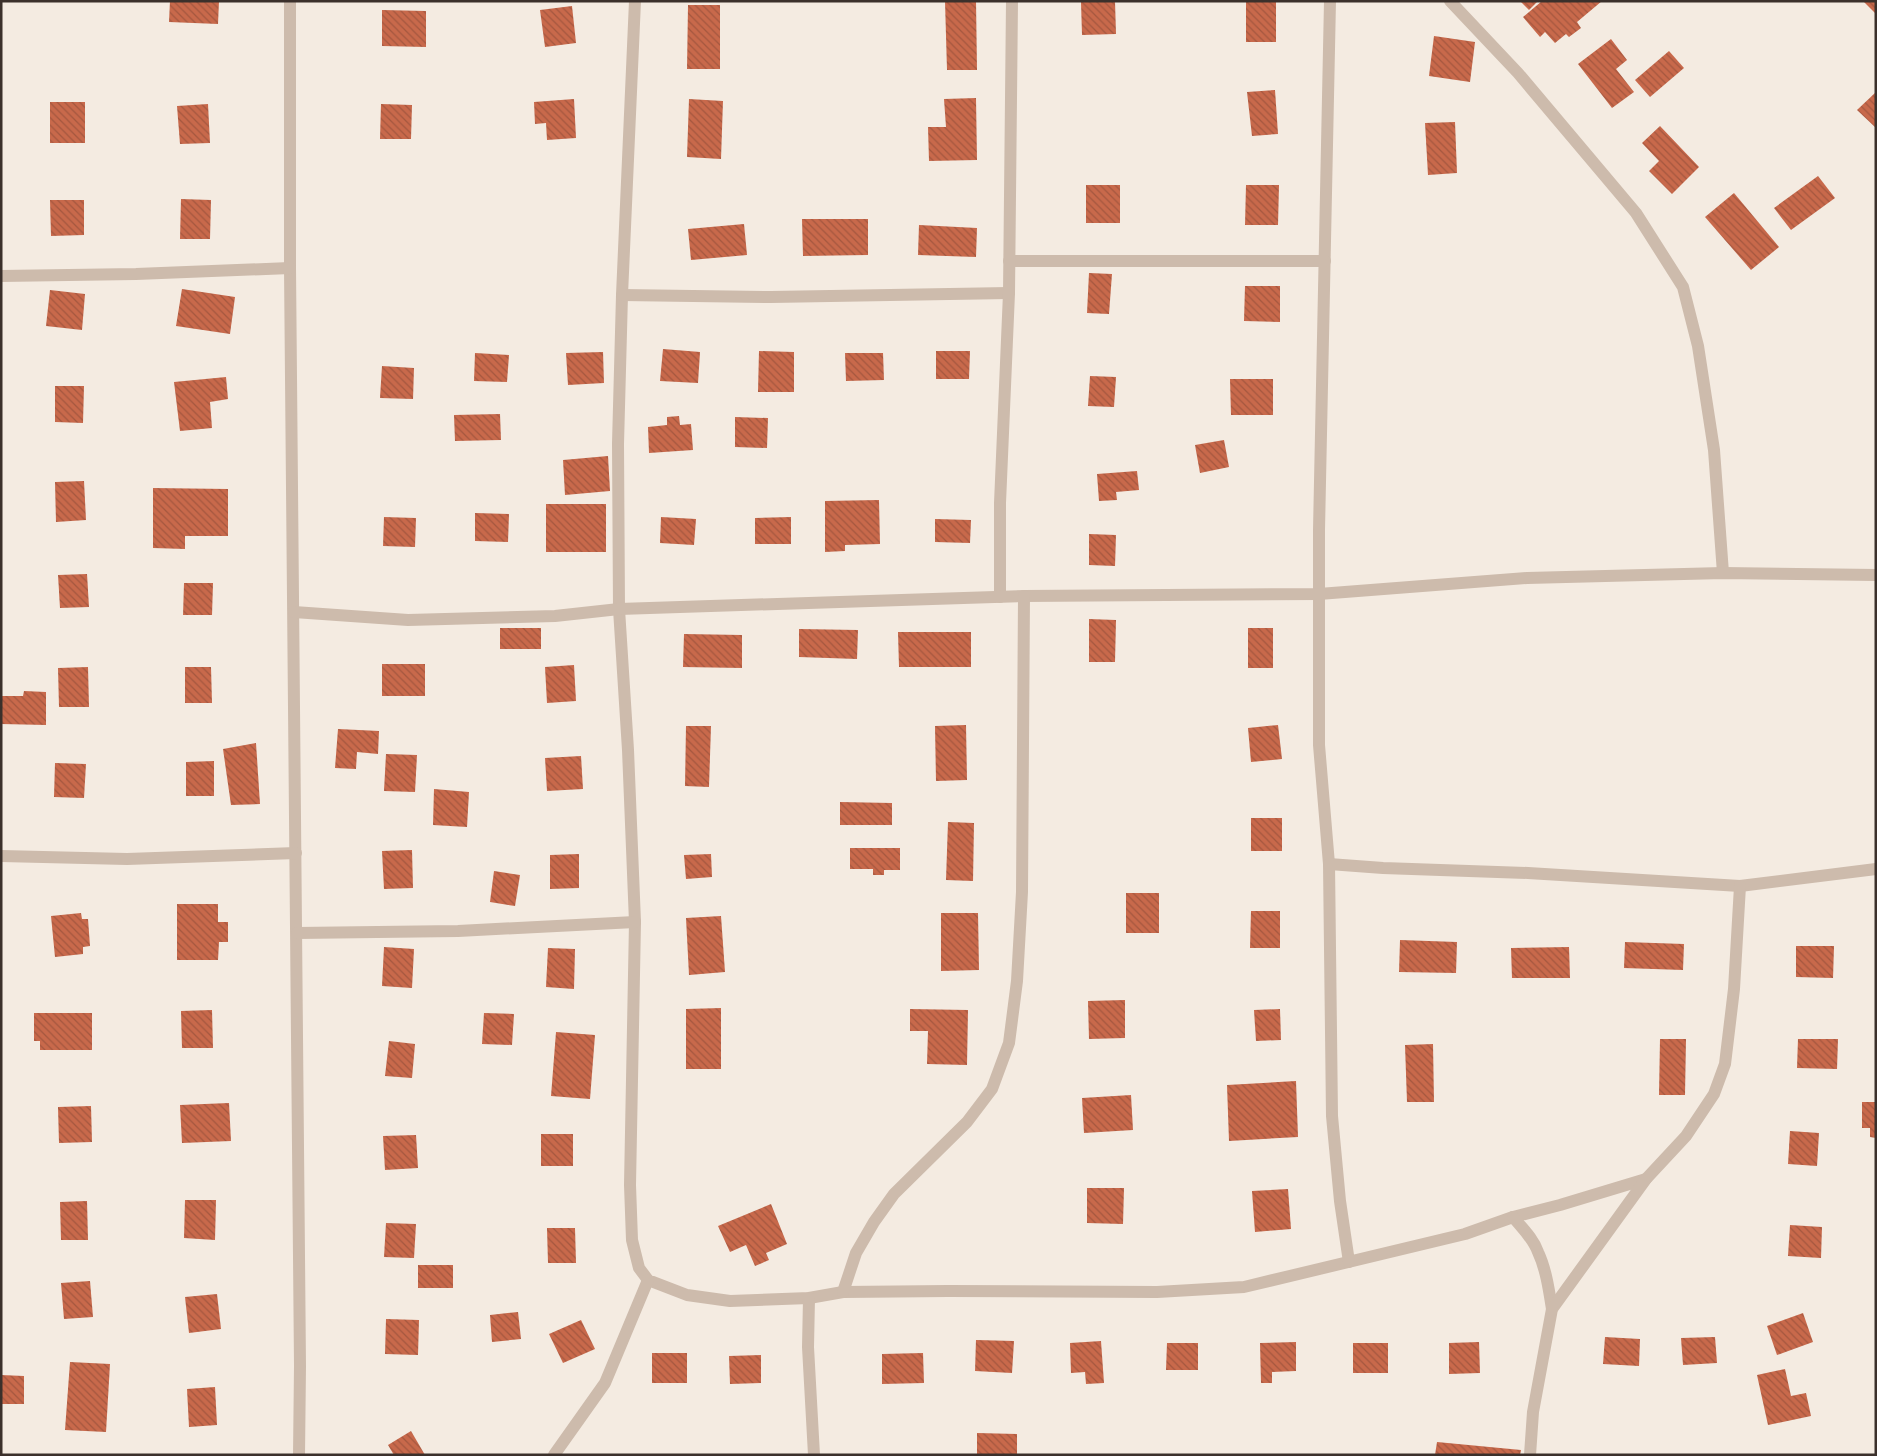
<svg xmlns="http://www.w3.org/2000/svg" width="1877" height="1456" font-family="'Roboto Condensed',sans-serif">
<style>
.building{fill:url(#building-back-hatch)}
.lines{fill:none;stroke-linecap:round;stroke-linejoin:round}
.minor{stroke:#cdbbac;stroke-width:12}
</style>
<defs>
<pattern id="building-back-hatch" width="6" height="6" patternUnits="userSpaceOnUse" patternTransform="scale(1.25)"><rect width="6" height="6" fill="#c8694b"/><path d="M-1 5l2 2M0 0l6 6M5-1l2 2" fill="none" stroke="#a4573f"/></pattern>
</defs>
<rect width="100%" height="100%" fill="#f4ebe1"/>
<g class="building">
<path d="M 170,1 L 219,1 L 218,24 L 169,22 Z"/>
<path d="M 945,1 L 976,1 L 977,70 L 947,70 Z"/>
<path d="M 1115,1 L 1116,34 L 1082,35 L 1081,2 Z"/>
<rect x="1246" y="1" width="30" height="41"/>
<path d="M 1520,1 L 1538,1 L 1529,10 Z"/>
<path d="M 1542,1 L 1602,1 L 1577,22 L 1581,28 L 1569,37 L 1566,34 L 1555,43 L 1545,32 L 1540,37 L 1523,17 Z"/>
<path d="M 1863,1 L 1876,1 L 1876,14 Z"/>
<path d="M 688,5 L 720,5 L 720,69 L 687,69 Z"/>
<path d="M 572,6 L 576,43 L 545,47 L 540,10 Z"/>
<path d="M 382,10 L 426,11 L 426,47 L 382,46 Z"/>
<path d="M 1434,36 L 1475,42 L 1470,82 L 1429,76 Z"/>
<path d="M 1611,39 L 1627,60 L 1616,69 L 1634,92 L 1612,108 L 1578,64 Z"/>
<path d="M 1669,51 L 1684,68 L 1650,97 L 1635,80 Z"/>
<path d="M 1275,90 L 1278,134 L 1252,136 L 1247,92 Z"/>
<path d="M 1876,92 L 1876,128 L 1857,110 Z"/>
<path d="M 976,98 L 977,160 L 929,161 L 928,127 L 946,127 L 944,99 Z"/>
<path d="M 574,99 L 576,138 L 547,140 L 546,123 L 535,124 L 534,102 Z"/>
<path d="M 689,99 L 723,101 L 721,159 L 687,157 Z"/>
<rect x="50" y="102" width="35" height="41"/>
<path d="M 208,104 L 210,143 L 180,144 L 177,106 Z"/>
<path d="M 381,104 L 412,105 L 411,139 L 380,139 Z"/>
<path d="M 1455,122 L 1457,173 L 1428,175 L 1425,123 Z"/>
<path d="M 1660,126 L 1699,167 L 1672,194 L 1649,171 L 1659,161 L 1642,143 Z"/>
<path d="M 1818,176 L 1835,198 L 1791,230 L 1774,208 Z"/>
<rect x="1086" y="185" width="34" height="38"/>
<path d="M 1246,185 L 1279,185 L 1278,225 L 1245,225 Z"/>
<path d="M 1734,193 L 1779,247 L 1751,270 L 1705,217 Z"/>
<path d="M 181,199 L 211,200 L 210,239 L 180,239 Z"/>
<path d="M 50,200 L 84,200 L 84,235 L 51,236 Z"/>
<path d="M 802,219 L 868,219 L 868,255 L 803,256 Z"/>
<path d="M 744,224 L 747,255 L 691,260 L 688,229 Z"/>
<path d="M 919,225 L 977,228 L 976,257 L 918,255 Z"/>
<path d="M 1089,273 L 1112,274 L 1109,314 L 1087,313 Z"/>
<path d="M 1245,286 L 1280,286 L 1280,322 L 1244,321 Z"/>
<path d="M 182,289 L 235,297 L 230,334 L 176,326 Z"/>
<path d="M 50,290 L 85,294 L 82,330 L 46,326 Z"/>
<path d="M 663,349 L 700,352 L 698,383 L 660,381 Z"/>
<path d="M 759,351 L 794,352 L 794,392 L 758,392 Z"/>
<path d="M 936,351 L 970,351 L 969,379 L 936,379 Z"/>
<path d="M 603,352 L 604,383 L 568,385 L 566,353 Z"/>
<path d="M 475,353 L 509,355 L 507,382 L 474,381 Z"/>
<path d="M 845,353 L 883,353 L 884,380 L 846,381 Z"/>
<path d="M 382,366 L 414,368 L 413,399 L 380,398 Z"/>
<path d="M 1090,376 L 1116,377 L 1114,407 L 1088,406 Z"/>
<path d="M 226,377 L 228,399 L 210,402 L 212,428 L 180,431 L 174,382 Z"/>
<path d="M 1230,379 L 1273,379 L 1273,415 L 1231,415 Z"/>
<path d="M 55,386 L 84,386 L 83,423 L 55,422 Z"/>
<path d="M 500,414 L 501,440 L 455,441 L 454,415 Z"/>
<path d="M 679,416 L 680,425 L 691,424 L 693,450 L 649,453 L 648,427 L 667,425 L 667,417 Z"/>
<path d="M 735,417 L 768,418 L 767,448 L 735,447 Z"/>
<path d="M 1224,440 L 1229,467 L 1200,473 L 1195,445 Z"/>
<path d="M 608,456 L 610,491 L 565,495 L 563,460 Z"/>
<path d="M 1137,471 L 1139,490 L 1116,492 L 1117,500 L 1099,501 L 1097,474 Z"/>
<path d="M 84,481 L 86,520 L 56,522 L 55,482 Z"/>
<path d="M 153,488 L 228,489 L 228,536 L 185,536 L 185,549 L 153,548 Z"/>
<path d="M 879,500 L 880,544 L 845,545 L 845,551 L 825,552 L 825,501 Z"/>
<rect x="546" y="504" width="60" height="48"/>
<path d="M 475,513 L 509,514 L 508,542 L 475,541 Z"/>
<path d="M 384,517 L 416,518 L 415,547 L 383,546 Z"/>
<path d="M 661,517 L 696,519 L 694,545 L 660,543 Z"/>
<path d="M 791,517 L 791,544 L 755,544 L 755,518 Z"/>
<path d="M 935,519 L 971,520 L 970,543 L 935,542 Z"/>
<path d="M 1089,534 L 1116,535 L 1115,566 L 1089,565 Z"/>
<path d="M 87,574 L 89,607 L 60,608 L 58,575 Z"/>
<path d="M 184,583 L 213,583 L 212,615 L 183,615 Z"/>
<path d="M 1089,619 L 1116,620 L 1115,662 L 1089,662 Z"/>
<rect x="500" y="628" width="41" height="21"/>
<rect x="1248" y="628" width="25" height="40"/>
<path d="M 799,629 L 858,630 L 857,659 L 799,657 Z"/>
<path d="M 898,632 L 971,632 L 971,667 L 899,667 Z"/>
<path d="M 684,634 L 742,635 L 742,668 L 683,667 Z"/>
<rect x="382" y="664" width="43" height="32"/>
<path d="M 574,665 L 576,701 L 547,703 L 545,667 Z"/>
<path d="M 88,667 L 89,707 L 59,707 L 58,668 Z"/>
<path d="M 185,667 L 211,667 L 212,703 L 185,703 Z"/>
<path d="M 24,691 L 46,692 L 46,725 L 1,724 L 1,696 L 23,696 Z"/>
<path d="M 966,725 L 967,780 L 936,781 L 935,726 Z"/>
<path d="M 1278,725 L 1282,759 L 1251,762 L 1248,728 Z"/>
<path d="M 686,726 L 711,726 L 709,787 L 685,786 Z"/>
<path d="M 338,729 L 379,731 L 378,754 L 357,752 L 356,769 L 335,768 Z"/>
<path d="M 256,743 L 260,804 L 231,805 L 223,749 Z"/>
<path d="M 386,754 L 417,755 L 415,792 L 384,791 Z"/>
<path d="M 581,756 L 583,789 L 547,791 L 545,758 Z"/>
<path d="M 214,761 L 214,796 L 186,796 L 186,762 Z"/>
<path d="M 55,763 L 86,764 L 84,798 L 54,797 Z"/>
<path d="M 434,789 L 469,792 L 467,827 L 433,825 Z"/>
<path d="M 840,802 L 892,803 L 892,825 L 840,825 Z"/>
<rect x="1251" y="818" width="31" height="33"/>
<path d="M 948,822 L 974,823 L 973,881 L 946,880 Z"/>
<path d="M 850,848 L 900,848 L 900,870 L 884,870 L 884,875 L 873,875 L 873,869 L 850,869 Z"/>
<path d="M 412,850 L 413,888 L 384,889 L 382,851 Z"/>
<path d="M 579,854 L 579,888 L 550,889 L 550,855 Z"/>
<path d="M 711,854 L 712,877 L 686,879 L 684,855 Z"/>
<path d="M 494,871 L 520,875 L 515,906 L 490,902 Z"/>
<rect x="1126" y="893" width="33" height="40"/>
<path d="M 177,904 L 218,904 L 218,922 L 228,922 L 228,942 L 219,942 L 218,960 L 177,960 Z"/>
<path d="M 1251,911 L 1280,911 L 1280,948 L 1250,948 Z"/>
<path d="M 81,913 L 82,919 L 88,919 L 90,946 L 83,947 L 83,954 L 55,957 L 51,916 Z"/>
<path d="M 941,913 L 978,913 L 979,970 L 941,971 Z"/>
<path d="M 721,916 L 725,972 L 689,975 L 686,918 Z"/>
<path d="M 1400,940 L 1457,942 L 1456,973 L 1399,972 Z"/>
<path d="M 1625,942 L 1684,944 L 1683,970 L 1624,968 Z"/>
<path d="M 1796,946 L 1834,946 L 1833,978 L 1796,977 Z"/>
<path d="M 384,947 L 414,949 L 412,988 L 382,986 Z"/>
<path d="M 1569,947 L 1570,978 L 1512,978 L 1511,948 Z"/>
<path d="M 548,948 L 575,949 L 574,989 L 546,987 Z"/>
<path d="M 1125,1000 L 1125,1038 L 1089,1039 L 1088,1001 Z"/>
<path d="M 721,1008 L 721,1069 L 686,1069 L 686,1009 Z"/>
<path d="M 910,1009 L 968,1010 L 967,1065 L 927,1064 L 928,1031 L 910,1031 Z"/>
<path d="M 1280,1009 L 1281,1040 L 1256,1041 L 1254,1010 Z"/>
<path d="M 212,1010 L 213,1048 L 182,1048 L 181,1011 Z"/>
<path d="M 34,1013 L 92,1013 L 92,1050 L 40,1050 L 40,1041 L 34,1041 Z"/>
<path d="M 484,1013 L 514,1014 L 512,1045 L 482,1044 Z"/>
<path d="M 556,1032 L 595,1035 L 590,1099 L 551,1096 Z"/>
<path d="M 1660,1039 L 1686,1039 L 1685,1095 L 1659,1095 Z"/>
<path d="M 1798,1039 L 1838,1039 L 1837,1069 L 1797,1068 Z"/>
<path d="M 389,1041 L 415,1044 L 412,1078 L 385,1076 Z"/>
<path d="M 1433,1044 L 1434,1102 L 1407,1102 L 1405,1045 Z"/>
<path d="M 1296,1081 L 1298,1137 L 1229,1141 L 1227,1085 Z"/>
<path d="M 1131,1095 L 1133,1130 L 1084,1133 L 1082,1098 Z"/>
<path d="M 1862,1102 L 1876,1102 L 1876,1138 L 1870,1137 L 1870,1128 L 1862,1128 Z"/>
<path d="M 229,1103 L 231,1141 L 182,1143 L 180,1105 Z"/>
<path d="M 91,1106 L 92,1142 L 59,1143 L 58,1107 Z"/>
<path d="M 1790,1131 L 1819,1133 L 1817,1166 L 1788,1164 Z"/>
<rect x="541" y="1134" width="32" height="32"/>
<path d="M 416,1135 L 418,1168 L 385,1170 L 383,1136 Z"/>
<path d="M 1087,1188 L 1124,1188 L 1123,1224 L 1087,1223 Z"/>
<path d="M 1288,1189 L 1291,1229 L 1255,1232 L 1252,1191 Z"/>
<path d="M 185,1200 L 216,1200 L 215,1240 L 184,1238 Z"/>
<path d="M 87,1201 L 88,1240 L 61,1240 L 60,1202 Z"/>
<path d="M 771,1204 L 787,1244 L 766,1253 L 769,1260 L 755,1266 L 746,1245 L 730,1252 L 718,1226 Z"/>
<path d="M 386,1223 L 416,1224 L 414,1258 L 384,1257 Z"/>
<path d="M 1790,1225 L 1822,1227 L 1821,1258 L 1788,1256 Z"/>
<path d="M 547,1228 L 575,1228 L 576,1263 L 548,1263 Z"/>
<rect x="418" y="1265" width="35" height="23"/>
<path d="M 90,1281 L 93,1317 L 64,1319 L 61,1283 Z"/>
<path d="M 217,1294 L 221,1329 L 189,1333 L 185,1297 Z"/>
<path d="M 518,1312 L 521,1339 L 492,1342 L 490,1315 Z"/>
<path d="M 1803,1313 L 1813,1342 L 1777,1355 L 1767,1326 Z"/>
<path d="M 386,1319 L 419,1320 L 418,1355 L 385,1354 Z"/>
<path d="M 581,1320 L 595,1349 L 563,1363 L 549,1334 Z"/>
<path d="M 1605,1337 L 1640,1339 L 1639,1366 L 1603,1364 Z"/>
<path d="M 1715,1337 L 1717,1363 L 1683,1365 L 1681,1338 Z"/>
<path d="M 976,1340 L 1014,1341 L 1012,1373 L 975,1371 Z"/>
<path d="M 1101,1341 L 1104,1383 L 1086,1384 L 1085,1372 L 1071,1373 L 1070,1343 Z"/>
<path d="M 1296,1342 L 1296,1371 L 1272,1372 L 1272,1383 L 1261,1383 L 1260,1343 Z"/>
<path d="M 1479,1342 L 1480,1373 L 1449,1374 L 1449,1343 Z"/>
<path d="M 1167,1343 L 1198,1343 L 1198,1370 L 1166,1370 Z"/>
<rect x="1353" y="1343" width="35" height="30"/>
<rect x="652" y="1353" width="35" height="30"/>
<path d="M 923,1353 L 924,1383 L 882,1384 L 882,1354 Z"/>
<path d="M 761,1355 L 761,1383 L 730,1384 L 729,1356 Z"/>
<path d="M 70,1362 L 110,1364 L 106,1432 L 65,1430 Z"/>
<path d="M 1785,1369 L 1791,1396 L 1806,1393 L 1811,1416 L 1768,1425 L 1757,1375 Z"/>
<path d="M 1,1375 L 24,1376 L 24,1404 L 1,1404 Z"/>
<path d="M 215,1387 L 217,1425 L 189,1427 L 187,1389 Z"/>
<path d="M 411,1431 L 425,1455 L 394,1455 L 388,1445 Z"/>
<path d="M 977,1433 L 1017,1434 L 1017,1455 L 977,1455 Z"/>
<path d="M 1437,1442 L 1521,1450 L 1520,1455 L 1435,1455 Z"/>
</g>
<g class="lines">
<g class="minor">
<path d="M 290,1 L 290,268 L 300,1366 L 299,1455"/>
<path d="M 635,1 L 622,295 L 618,444 L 619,609 L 628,750 L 635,922 L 630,1185 L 632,1240 L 639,1268 L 648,1280 L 687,1295 L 730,1301 L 809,1298 L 843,1292 L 948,1291 L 1157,1292 L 1244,1287 L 1465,1234 L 1513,1217 L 1560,1205 L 1646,1179"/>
<path d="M 1330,1 L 1319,530 L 1319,745 L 1329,864 L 1332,1116 L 1340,1201 L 1349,1262"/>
<path d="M 1450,1 L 1518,73 L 1636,213 L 1683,287 L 1698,346 L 1714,450 L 1723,573"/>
<path d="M 1009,261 L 1325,261"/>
<path d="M 1,276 L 136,274 L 290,268"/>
<path d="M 622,295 L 771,297 L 1009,293"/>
<path d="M 1000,597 L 1000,503 L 1009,293 L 1012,1"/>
<path d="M 294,612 L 408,620 L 555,616 L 619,609 L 1024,596 L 1319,594 L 1527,578 L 1723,573 L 1876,575"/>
<path d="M 1,856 L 127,859 L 296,853"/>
<path d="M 1329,864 L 1383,868 L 1528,873 L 1740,886 L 1876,869"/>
<path d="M 297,933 L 458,931 L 635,922"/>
<path d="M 1513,1217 C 1522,1228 1533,1238 1538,1252 C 1546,1269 1549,1290 1552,1309"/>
<path d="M 843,1292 L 856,1253 L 874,1222 L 894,1194 L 967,1122 L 992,1089 L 1009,1043 L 1017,981 L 1022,892 L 1024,596"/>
<path d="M 809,1298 L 808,1347 L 814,1455"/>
<path d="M 554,1455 L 605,1383 L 648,1280"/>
<path d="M 1530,1455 L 1533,1412 L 1552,1309 L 1646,1179 L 1686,1136 L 1714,1094 L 1725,1064 L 1734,989 L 1740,886"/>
</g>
</g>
<rect width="1877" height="1456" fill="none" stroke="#3b302b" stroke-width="5"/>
</svg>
